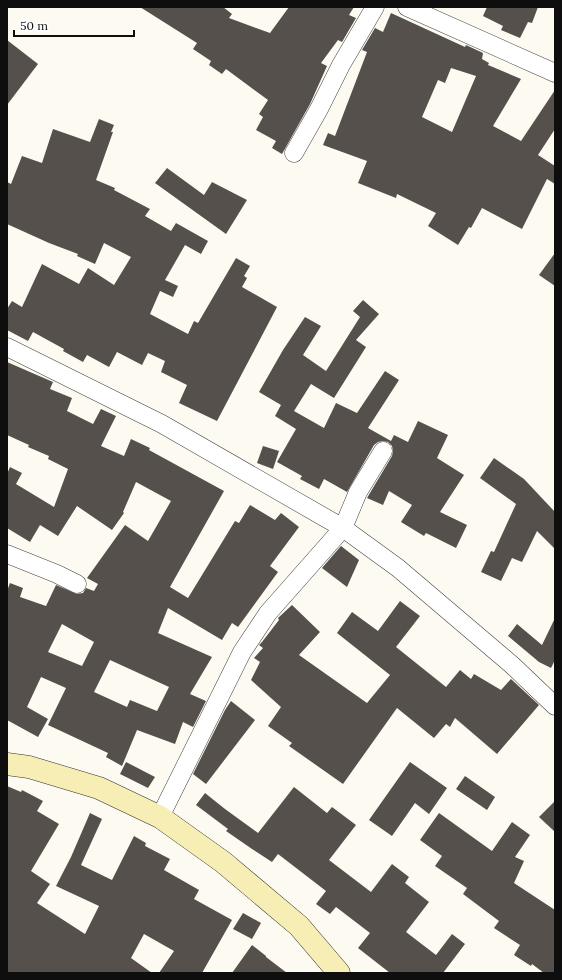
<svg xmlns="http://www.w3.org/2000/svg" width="562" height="980" font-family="Lora,serif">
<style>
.building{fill:#56504c;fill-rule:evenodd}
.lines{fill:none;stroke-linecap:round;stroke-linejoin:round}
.street-casing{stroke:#414141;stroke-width:19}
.secondary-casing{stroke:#303030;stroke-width:23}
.street{stroke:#fff;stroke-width:18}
.secondary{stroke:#f6eeb4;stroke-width:22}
</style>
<rect width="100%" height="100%" fill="#fdfbf1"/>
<g class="building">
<path d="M 140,7 L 223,7 L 232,14 L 229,18 L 270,33 L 289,7 L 354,7 L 349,15 L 356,18 L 342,42 L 338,40 L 321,63 L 327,66 L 310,104 L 282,154 L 272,148 L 276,141 L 256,130 L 263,117 L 259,114 L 268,100 L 226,69 L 222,74 L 209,65 L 211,61 L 193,49 L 197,43 Z"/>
<path d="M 487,7 L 538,7 L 532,23 L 528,22 L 520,38 L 501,30 L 503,26 L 483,16 Z"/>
<path d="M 391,13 L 465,47 L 466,45 L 483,53 L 482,59 L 489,63 L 488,65 L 521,79 L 493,126 L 521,141 L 555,90 L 555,129 L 538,155 L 555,166 L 555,184 L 547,179 L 522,229 L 482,208 L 471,228 L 469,227 L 458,245 L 428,226 L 436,213 L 397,194 L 396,198 L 358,183 L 367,161 L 323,145 L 328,133 L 335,136 L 367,52 L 362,50 L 375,28 L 383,32 ZM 451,68 L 476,76 L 452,132 L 422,117 L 438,80 L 445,83 Z"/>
<path d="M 7,40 L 38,64 L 7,105 Z"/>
<path d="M 99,119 L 114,125 L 111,132 L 113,132 L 96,180 L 115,188 L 114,190 L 150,209 L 145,216 L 171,231 L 176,223 L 208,241 L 201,254 L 185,245 L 165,280 L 178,286 L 173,297 L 160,291 L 150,314 L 188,334 L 194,321 L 198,323 L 236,258 L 250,266 L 244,276 L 247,278 L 242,287 L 277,307 L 217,421 L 179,403 L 187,385 L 161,372 L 165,361 L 148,353 L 142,365 L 117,352 L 109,367 L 87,355 L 83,362 L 63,351 L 64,349 L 33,332 L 28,341 L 7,330 L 7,309 L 12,301 L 22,307 L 42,264 L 79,284 L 88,268 L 114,285 L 131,257 L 104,243 L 95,264 L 77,256 L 78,254 L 49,243 L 7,224 L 7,182 L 11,184 L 22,156 L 42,163 L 53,129 L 90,142 Z"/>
<path d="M 167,168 L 204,195 L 212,182 L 247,200 L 226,234 L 155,183 Z"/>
<path d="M 555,253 L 555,286 L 539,275 Z"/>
<path d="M 363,300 L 379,314 L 356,340 L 366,347 L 334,398 L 311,384 L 294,411 L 324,428 L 336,403 L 357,413 L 385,371 L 399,380 L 368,428 L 391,441 L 394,435 L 408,442 L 418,421 L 448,435 L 437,458 L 464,475 L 440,512 L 467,525 L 456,548 L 426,533 L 424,536 L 401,522 L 412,505 L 389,491 L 383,505 L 367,498 L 392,456 L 393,451 L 392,446 L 388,442 L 383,441 L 378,442 L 374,445 L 347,492 L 324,479 L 319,489 L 300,479 L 302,476 L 277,462 L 296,429 L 275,416 L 281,405 L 259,392 L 283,350 L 305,317 L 321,326 L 303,355 L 326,371 L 360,317 L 353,311 Z"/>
<path d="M 7,362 L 53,382 L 50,389 L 72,398 L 67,411 L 93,424 L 101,409 L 116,416 L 101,446 L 124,456 L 131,439 L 150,448 L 149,450 L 224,491 L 170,587 L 188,598 L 235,521 L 239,523 L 250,505 L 275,520 L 281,513 L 299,527 L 270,566 L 278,572 L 238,627 L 232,623 L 222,640 L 168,608 L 158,633 L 212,657 L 190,694 L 206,701 L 193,727 L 183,722 L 175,744 L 137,730 L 122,766 L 106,757 L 108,753 L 48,725 L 66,688 L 41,677 L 27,707 L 48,719 L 38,737 L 7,720 L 7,591 L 10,583 L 23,588 L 20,597 L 46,606 L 56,585 L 77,594 L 83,593 L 86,588 L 94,591 L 98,584 L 87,578 L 125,525 L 148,541 L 171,501 L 136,482 L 123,512 L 124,513 L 112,530 L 77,506 L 58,536 L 40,525 L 30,542 L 7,528 L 7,474 L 10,467 L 22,473 L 16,484 L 54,507 L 68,469 L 48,459 L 49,456 L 28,447 L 29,445 L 7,435 ZM 62,624 L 94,642 L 82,666 L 48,652 ZM 110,660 L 169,687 L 157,711 L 130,700 L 127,707 L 94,692 Z"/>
<path d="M 263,446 L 279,451 L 273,469 L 257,463 Z"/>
<path d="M 494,458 L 524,479 L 555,512 L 555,549 L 537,531 L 522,562 L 512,558 L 501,581 L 481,572 L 491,551 L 494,552 L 516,504 L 480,478 Z"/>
<path d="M 341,546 L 359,560 L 347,587 L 322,568 Z"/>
<path d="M 400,601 L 420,616 L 396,647 L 446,687 L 460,670 L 471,679 L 474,674 L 501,690 L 511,679 L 539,705 L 497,754 L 455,718 L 450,727 L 446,724 L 434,738 L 397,708 L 343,784 L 289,746 L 292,743 L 268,726 L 281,707 L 251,680 L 260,662 L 254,658 L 263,648 L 259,645 L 262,642 L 279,620 L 278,618 L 292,605 L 320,632 L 299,655 L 367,703 L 390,675 L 337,633 L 352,612 L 378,631 Z"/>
<path d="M 555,618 L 555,660 L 551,668 L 539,662 L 508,636 L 517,624 L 542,645 Z"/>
<path d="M 231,701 L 255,720 L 206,784 L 193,774 L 225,710 Z"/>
<path d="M 126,762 L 155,777 L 148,788 L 120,774 Z"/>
<path d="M 410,762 L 447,788 L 429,814 L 415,803 L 392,836 L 369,820 Z"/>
<path d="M 465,776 L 495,797 L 487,810 L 456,789 Z"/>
<path d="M 7,786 L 21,792 L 22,790 L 43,801 L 37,811 L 59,824 L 31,871 L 50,884 L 37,903 L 85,934 L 99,906 L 56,886 L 71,857 L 90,813 L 102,819 L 81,865 L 112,880 L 134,836 L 146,843 L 145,846 L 170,859 L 164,870 L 199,890 L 194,899 L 232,920 L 202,973 L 159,973 L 174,951 L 144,934 L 131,958 L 152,973 L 7,973 Z"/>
<path d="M 294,787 L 327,813 L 332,807 L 356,825 L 329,860 L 371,892 L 392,864 L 409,877 L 405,883 L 429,902 L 406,932 L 436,955 L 452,934 L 465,944 L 443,973 L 390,973 L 358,948 L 370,933 L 336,907 L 330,914 L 316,904 L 326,891 L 278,854 L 272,862 L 252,849 L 226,831 L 228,829 L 196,805 L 205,793 L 225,809 L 258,833 Z"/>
<path d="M 555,801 L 555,832 L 539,817 Z"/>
<path d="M 439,813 L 492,851 L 512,822 L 530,835 L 515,857 L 524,861 L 514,883 L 555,910 L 555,973 L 544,973 L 532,964 L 531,966 L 514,955 L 520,945 L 494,928 L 499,921 L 463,894 L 467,888 L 435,866 L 442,856 L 420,840 Z"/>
<path d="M 243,913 L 261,923 L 252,939 L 233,929 Z"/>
<path d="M 252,945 L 266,956 L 266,957 L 287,973 L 232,973 Z"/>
</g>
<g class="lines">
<g class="street-casing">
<g id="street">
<path d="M 407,7 L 555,73"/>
<path d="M 294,153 L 319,109 L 341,65 L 375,7"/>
<path d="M 7,347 L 162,424 L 343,528 L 398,568 L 512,665 L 555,706"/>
<path d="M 7,554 L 57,574 L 77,584"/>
<path d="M 160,817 L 242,652 L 268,613 L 343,528 L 358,492 L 383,451"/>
</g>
</g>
<g class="secondary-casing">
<path id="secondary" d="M 7,764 L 29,767 L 99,788 L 160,817 L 223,862 L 299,926 L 339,973"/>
</g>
<use href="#street" class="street"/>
<use href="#secondary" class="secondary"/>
</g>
<rect width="562" height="980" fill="none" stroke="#0e0e0e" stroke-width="16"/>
<path d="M14 30v6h120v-6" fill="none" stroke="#0e0e0e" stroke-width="2"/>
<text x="20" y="30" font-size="12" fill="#0e0e0e" stroke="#ffffff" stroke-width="3" paint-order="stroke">50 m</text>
</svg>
